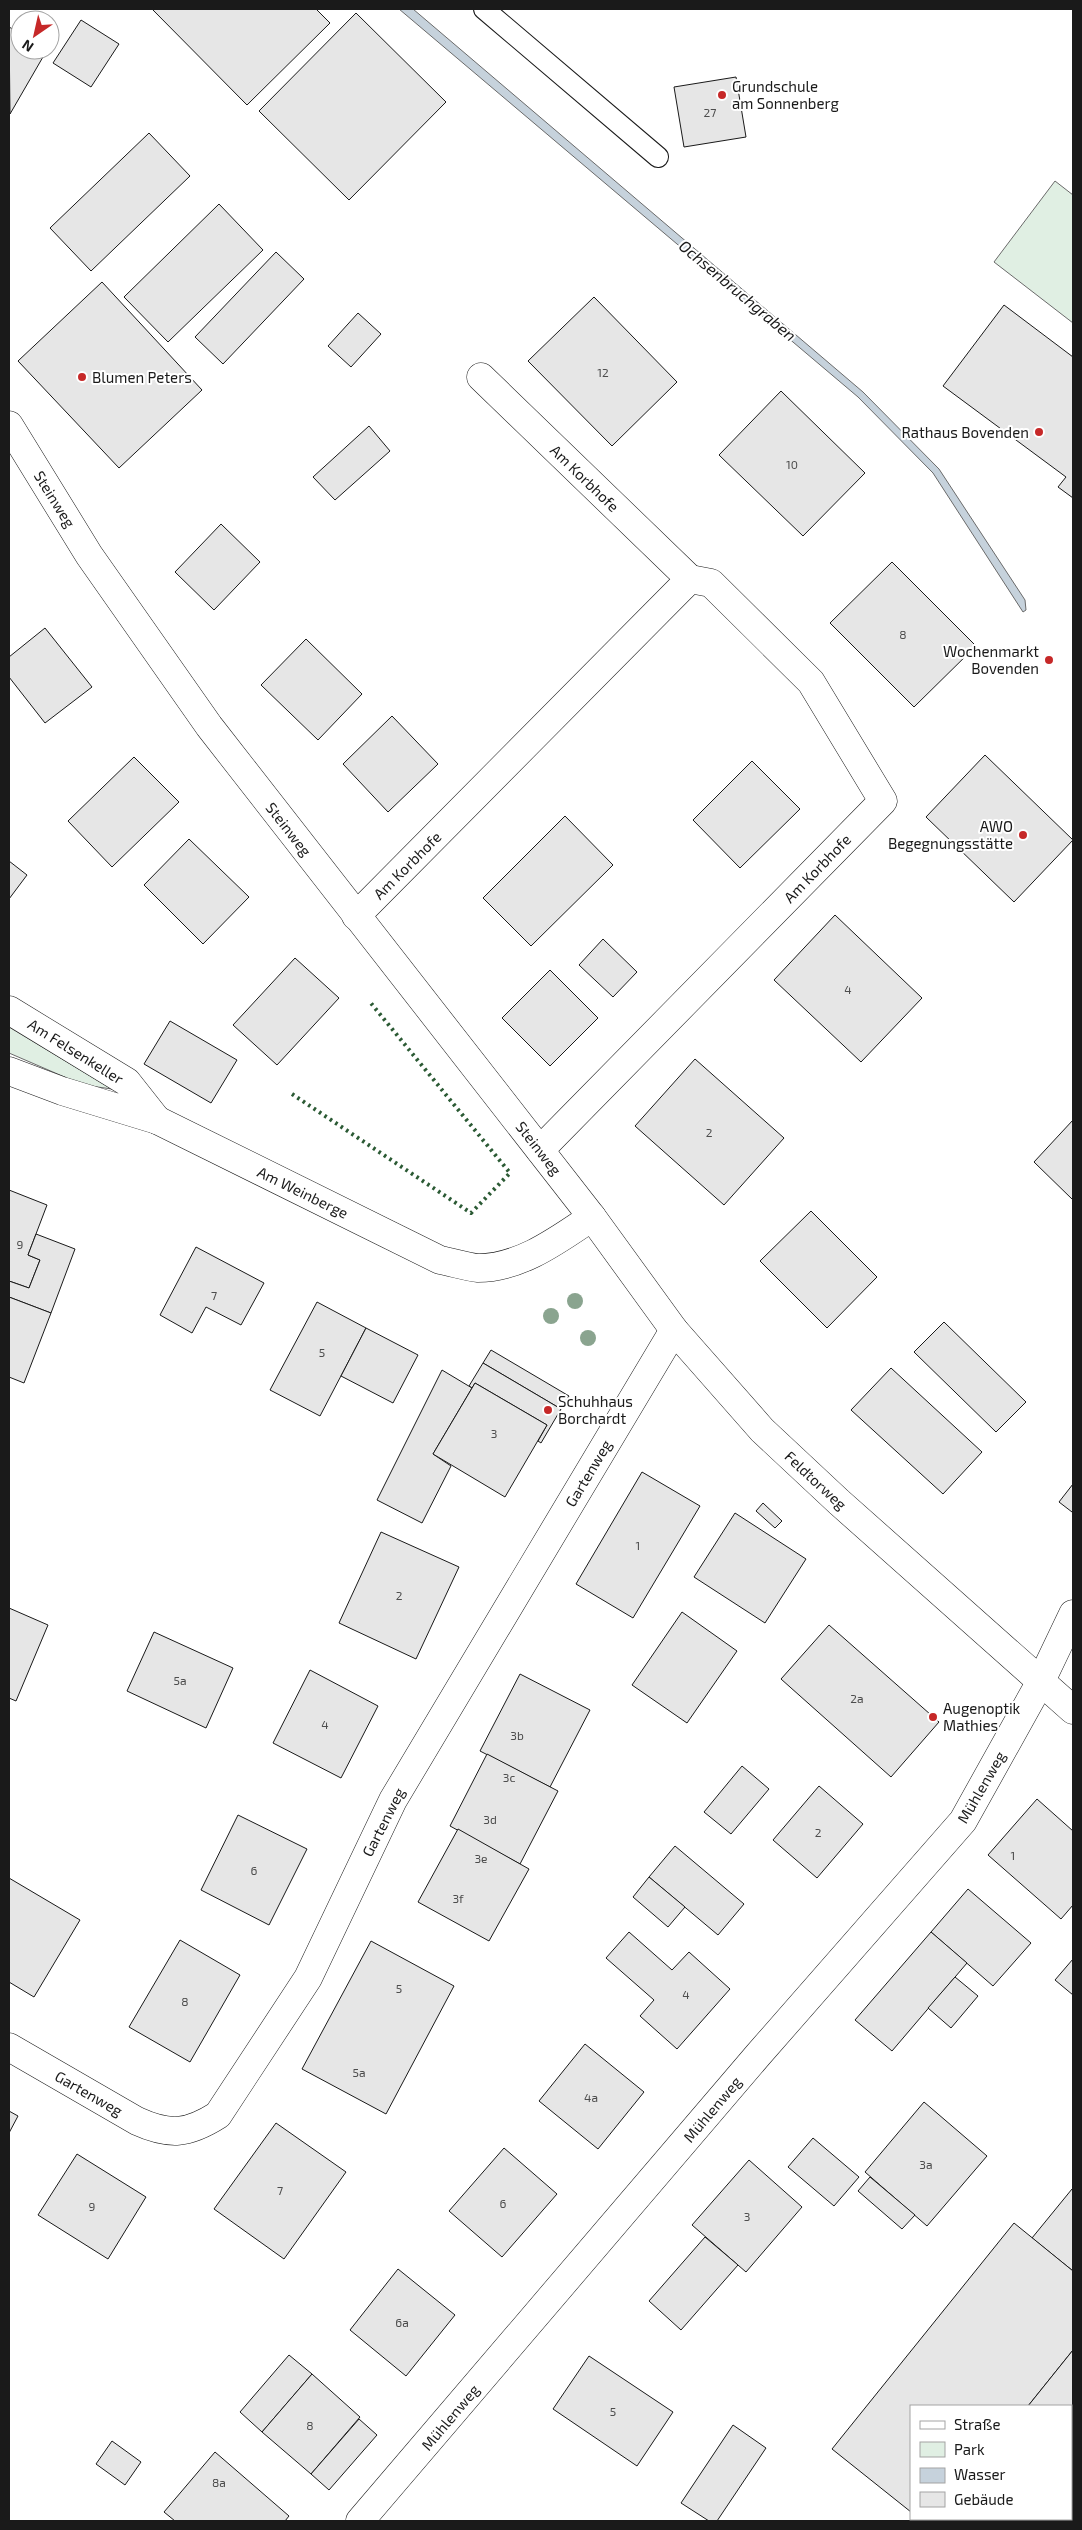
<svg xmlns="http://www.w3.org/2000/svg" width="1082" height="2530" font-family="'Exo 2',sans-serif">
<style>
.green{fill:#e0efe3;stroke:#6a6a6a}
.water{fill:#c6d2dc;stroke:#6a6a6a}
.building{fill:#e6e6e6;stroke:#1a1a1a}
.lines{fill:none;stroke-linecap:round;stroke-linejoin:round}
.lane-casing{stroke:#1a1a1a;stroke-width:22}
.street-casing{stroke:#1a1a1a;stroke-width:29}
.lane{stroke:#fff;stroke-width:20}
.street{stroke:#fff;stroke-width:28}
.hedge{stroke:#2b5a34;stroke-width:4;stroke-dasharray:2.5 4;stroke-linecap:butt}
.tree{fill:#8aa48f}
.poi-dot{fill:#c62828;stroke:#fff;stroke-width:2}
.labels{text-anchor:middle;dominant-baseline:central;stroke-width:4;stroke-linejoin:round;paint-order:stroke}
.number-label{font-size:12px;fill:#4d4d4d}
.poi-label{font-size:15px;fill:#1a1a1a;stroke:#fff;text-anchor:start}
.street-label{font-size:15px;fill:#1a1a1a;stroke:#fff}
.water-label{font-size:16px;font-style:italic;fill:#1a1a1a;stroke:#fff}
</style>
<rect width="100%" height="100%" fill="#fff"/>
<g class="green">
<path d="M 1055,181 L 1073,195 L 1073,323 L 994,262 Z"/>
<path d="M 9,1027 L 112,1089 L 83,1085 L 9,1053 Z"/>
</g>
<path class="water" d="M 399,9 L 413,9 L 863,392 L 939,469 L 1025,600 L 1026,610 L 1023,612 L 933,473 L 858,397 Z"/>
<g class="building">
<path d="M 152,9 L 316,9 L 330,23 L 247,105 Z"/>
<path d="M 356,13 L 446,102 L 349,200 L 259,111 Z"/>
<path d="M 81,20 L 119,44 L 91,87 L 53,63 Z"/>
<path d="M 9,27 L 20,33 L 20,50 L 47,50 L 10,114 Z"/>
<path d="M 736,77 L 746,137 L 684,147 L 674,87 Z"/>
<path d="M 149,133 L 190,176 L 91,271 L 50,228 Z"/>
<path d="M 219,204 L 263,250 L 168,342 L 124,297 Z"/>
<path d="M 276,252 L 304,279 L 223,364 L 195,337 Z"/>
<path d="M 102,282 L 202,390 L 119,468 L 18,361 Z"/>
<path d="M 594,297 L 677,382 L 612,446 L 528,361 Z"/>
<path d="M 1004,305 L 1073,357 L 1073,498 L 1058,487 L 1066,477 L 943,386 Z"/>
<path d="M 358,313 L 381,334 L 351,367 L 328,346 Z"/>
<path d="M 781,391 L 865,473 L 803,536 L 719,455 Z"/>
<path d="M 369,426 L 390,451 L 335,500 L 313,477 Z"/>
<path d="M 221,524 L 260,562 L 214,610 L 175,572 Z"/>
<path d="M 892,562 L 976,646 L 914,707 L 830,623 Z"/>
<path d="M 45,628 L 92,687 L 45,723 L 9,677 L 9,657 Z"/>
<path d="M 306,639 L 362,694 L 318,740 L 261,685 Z"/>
<path d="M 392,716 L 438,764 L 388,812 L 343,764 Z"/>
<path d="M 985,755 L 1073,840 L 1014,902 L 926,817 Z"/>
<path d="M 134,757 L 179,802 L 112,867 L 68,821 Z"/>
<path d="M 752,761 L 800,809 L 740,868 L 693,820 Z"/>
<path d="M 565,816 L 613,865 L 531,946 L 483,898 Z"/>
<path d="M 189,839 L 249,897 L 203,944 L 144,885 Z"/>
<path d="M 9,861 L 27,875 L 9,899 Z"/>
<path d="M 835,915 L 922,998 L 861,1062 L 774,980 Z"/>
<path d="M 603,939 L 637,972 L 613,997 L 579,965 Z"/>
<path d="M 295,958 L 339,998 L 277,1065 L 233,1025 Z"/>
<path d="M 550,970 L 598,1018 L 550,1066 L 502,1018 Z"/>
<path d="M 170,1021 L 237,1060 L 211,1103 L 144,1064 Z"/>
<path d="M 695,1059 L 784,1138 L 724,1205 L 635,1126 Z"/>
<path d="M 1073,1120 L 1073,1200 L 1034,1162 Z"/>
<path d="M 9,1190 L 47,1205 L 28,1255 L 40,1260 L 29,1288 L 9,1281 Z"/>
<path d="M 811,1211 L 877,1277 L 827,1328 L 760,1261 Z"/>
<path d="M 36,1234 L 75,1249 L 51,1313 L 9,1297 L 9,1281 L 29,1288 L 40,1260 L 28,1255 Z"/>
<path d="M 196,1247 L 264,1283 L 241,1325 L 206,1307 L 192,1333 L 160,1315 Z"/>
<path d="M 9,1297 L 51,1313 L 24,1383 L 9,1377 Z"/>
<path d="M 317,1302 L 366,1328 L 320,1416 L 270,1390 Z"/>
<path d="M 944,1322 L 1026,1402 L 996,1432 L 914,1352 Z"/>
<path d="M 366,1328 L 418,1355 L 393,1403 L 341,1376 Z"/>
<path d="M 491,1350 L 569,1396 L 561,1409 L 483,1363 Z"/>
<path d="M 483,1363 L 561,1409 L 541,1443 L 538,1441 L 547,1425 L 475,1383 L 472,1388 L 469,1386 Z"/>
<path d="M 891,1368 L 982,1452 L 943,1494 L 851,1410 Z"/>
<path d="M 442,1370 L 472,1388 L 433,1454 L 451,1466 L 422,1523 L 377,1500 Z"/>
<path d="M 475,1383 L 547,1425 L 505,1497 L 433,1454 Z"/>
<path d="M 642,1472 L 700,1506 L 633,1618 L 576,1584 Z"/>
<path d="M 1073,1484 L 1073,1510 L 1072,1512 L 1059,1502 Z"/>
<path d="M 763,1503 L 782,1521 L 775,1528 L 756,1511 Z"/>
<path d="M 735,1513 L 806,1559 L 765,1623 L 694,1577 Z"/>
<path d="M 381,1532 L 459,1567 L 416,1659 L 339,1623 Z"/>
<path d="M 9,1608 L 48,1625 L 16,1701 L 9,1698 Z"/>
<path d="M 682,1612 L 737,1651 L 687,1723 L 632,1685 Z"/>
<path d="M 829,1625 L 939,1722 L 891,1777 L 781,1679 Z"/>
<path d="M 154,1632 L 233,1668 L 206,1728 L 127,1691 Z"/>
<path d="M 310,1670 L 378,1706 L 341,1778 L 273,1743 Z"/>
<path d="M 520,1674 L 590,1710 L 550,1787 L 480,1751 Z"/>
<path d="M 487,1754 L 558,1791 L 520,1864 L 450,1826 Z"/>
<path d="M 742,1766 L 769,1789 L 731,1834 L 704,1812 Z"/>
<path d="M 819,1786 L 863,1824 L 817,1878 L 773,1840 Z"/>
<path d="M 1037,1799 L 1073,1831 L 1073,1905 L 1061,1919 L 988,1855 Z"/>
<path d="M 238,1815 L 307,1849 L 269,1925 L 201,1890 Z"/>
<path d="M 458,1829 L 529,1869 L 489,1941 L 418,1902 Z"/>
<path d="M 675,1846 L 744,1904 L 718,1935 L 649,1877 Z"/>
<path d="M 649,1877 L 685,1907 L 668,1927 L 633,1897 Z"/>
<path d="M 9,1878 L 80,1920 L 34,1997 L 9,1982 Z"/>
<path d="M 968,1889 L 1031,1943 L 993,1986 L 931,1932 Z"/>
<path d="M 629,1932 L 672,1970 L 689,1952 L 730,1989 L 677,2049 L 640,2016 L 654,2000 L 606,1958 Z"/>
<path d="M 931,1932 L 967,1963 L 892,2051 L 855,2020 Z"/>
<path d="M 180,1940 L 240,1975 L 190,2062 L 129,2027 Z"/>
<path d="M 371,1941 L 454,1986 L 386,2114 L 302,2069 Z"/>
<path d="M 1073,1959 L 1073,1995 L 1055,1980 Z"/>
<path d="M 955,1977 L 978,1996 L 951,2028 L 928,2008 Z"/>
<path d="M 585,2044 L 644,2092 L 598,2149 L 539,2101 Z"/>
<path d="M 924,2102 L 987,2156 L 927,2226 L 865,2172 Z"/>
<path d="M 9,2111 L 18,2116 L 9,2133 Z"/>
<path d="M 276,2123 L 346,2172 L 284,2259 L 214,2209 Z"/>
<path d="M 813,2138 L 859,2177 L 834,2206 L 788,2167 Z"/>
<path d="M 504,2148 L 557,2194 L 502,2257 L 449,2211 Z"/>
<path d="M 77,2154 L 146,2197 L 108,2259 L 38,2215 Z"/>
<path d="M 749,2160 L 802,2207 L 746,2272 L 692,2225 Z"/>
<path d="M 870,2177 L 915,2215 L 902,2229 L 858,2191 Z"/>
<path d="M 1072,2189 L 1073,2190 L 1073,2271 L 1032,2238 Z"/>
<path d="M 1014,2223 L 1073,2271 L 1073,2350 L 1028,2406 L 911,2406 L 911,2512 L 832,2449 Z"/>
<path d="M 705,2237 L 738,2265 L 681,2330 L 649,2301 Z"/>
<path d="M 398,2269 L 455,2315 L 406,2376 L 350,2330 Z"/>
<path d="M 1073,2350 L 1073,2521 L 935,2521 L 937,2519 L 1071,2519 L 1071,2406 L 1028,2406 Z"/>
<path d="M 289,2355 L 312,2374 L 262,2432 L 240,2412 Z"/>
<path d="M 589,2356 L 673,2412 L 637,2466 L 553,2409 Z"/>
<path d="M 312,2374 L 360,2417 L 311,2474 L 262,2432 Z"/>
<path d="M 359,2419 L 377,2435 L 329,2490 L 311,2474 Z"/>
<path d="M 733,2425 L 766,2448 L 717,2521 L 709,2521 L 681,2503 Z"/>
<path d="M 112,2441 L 141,2462 L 125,2485 L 96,2464 Z"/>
<path d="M 215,2452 L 289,2516 L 285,2521 L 175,2521 L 164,2512 Z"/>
</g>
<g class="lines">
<g class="lane-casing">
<path id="lane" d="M 484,9 L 658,157"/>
</g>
<g class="street-casing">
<g id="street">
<path d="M 481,377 L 690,579"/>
<path d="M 9,425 L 89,555 L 209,726 L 592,1217 L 674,1330 L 762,1430 L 839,1502 L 1073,1710"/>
<path d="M 356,916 L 690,579 L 711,583 L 811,682 L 883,801 L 540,1150"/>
<path d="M 9,1010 L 127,1082 L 157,1120"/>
<path d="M 9,1071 L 62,1091 L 157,1120 L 440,1260 C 452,1262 466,1267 478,1268 C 521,1268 559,1239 592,1217"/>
<path d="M 9,2047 L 137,2121 C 170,2136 188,2134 218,2115 L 308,1978 L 393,1800 L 674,1330"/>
<path d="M 360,2521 L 758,2055 L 963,1821 L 1041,1681 L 1073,1614"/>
</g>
</g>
<use href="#lane" class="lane"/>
<use href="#street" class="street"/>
<path class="hedge" d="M 292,1094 L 471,1213 L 510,1173 L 370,1002"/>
</g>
<g class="tree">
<circle cx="575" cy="1301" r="8"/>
<circle cx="551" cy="1316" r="8"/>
<circle cx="588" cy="1338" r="8"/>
</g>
<g class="poi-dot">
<circle cx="722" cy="95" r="5"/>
<circle cx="82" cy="377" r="5"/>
<circle cx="1039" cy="432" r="5"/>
<circle cx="1049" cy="660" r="5"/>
<circle cx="1023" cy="835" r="5"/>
<circle cx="548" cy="1410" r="5"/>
<circle cx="933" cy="1717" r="5"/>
</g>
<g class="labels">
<g class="number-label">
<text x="710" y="112">27</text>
<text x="603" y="372">12</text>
<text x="792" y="464">10</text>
<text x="903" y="634">8</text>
<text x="848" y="989">4</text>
<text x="709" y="1132">2</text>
<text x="20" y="1244">9</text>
<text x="214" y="1295">7</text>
<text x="322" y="1352">5</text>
<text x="494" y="1433">3</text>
<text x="638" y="1545">1</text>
<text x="399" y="1595">2</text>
<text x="180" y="1680">5a</text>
<text x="857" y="1698">2a</text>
<text x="325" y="1724">4</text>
<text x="517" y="1735">3b</text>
<text x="509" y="1777">3c</text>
<text x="490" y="1819">3d</text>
<text x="818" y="1832">2</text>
<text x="1013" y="1855">1</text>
<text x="481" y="1858">3e</text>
<text x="254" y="1870">6</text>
<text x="458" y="1898">3f</text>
<text x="399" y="1988">5</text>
<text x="686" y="1994">4</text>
<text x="185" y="2001">8</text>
<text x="359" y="2072">5a</text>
<text x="591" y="2097">4a</text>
<text x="926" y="2164">3a</text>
<text x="280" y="2190">7</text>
<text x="503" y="2203">6</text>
<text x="92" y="2206">9</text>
<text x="747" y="2216">3</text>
<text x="402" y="2322">6a</text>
<text x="613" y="2411">5</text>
<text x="310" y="2425">8</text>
<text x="219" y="2482">8a</text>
</g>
<g class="poi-label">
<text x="732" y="86">Grundschule<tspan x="732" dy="17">am Sonnenberg</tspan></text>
<text x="92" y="377">Blumen Peters</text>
<text x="1029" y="432" text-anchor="end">Rathaus Bovenden</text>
<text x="1039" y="651" text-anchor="end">Wochenmarkt<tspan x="1039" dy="17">Bovenden</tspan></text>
<text x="1013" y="826" text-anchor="end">AWO<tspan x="1013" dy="17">Begegnungsstätte</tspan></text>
<text x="558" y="1401">Schuhhaus<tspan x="558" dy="17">Borchardt</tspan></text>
<text x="943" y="1708">Augenoptik<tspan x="943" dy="17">Mathies</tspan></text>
</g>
<g class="street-label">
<text transform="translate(585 478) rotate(44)">Am Korbhofe</text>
<text transform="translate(55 499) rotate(58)">Steinweg</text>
<text transform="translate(289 829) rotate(52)">Steinweg</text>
<text transform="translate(407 865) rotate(-45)">Am Korbhofe</text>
<text transform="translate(817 868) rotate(-46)">Am Korbhofe</text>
<text transform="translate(76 1051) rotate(32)">Am Felsenkeller</text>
<text transform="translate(539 1148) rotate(52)">Steinweg</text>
<text transform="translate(303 1192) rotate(26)">Am Weinberge</text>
<text transform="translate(588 1473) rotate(-59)">Gartenweg</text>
<text transform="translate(816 1480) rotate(43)">Feldtorweg</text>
<text transform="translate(981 1787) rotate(-60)">Mühlenweg</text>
<text transform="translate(383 1822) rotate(-63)">Gartenweg</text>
<text transform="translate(89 2093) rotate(30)">Gartenweg</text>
<text transform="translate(712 2109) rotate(-50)">Mühlenweg</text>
<text transform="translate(450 2417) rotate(-50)">Mühlenweg</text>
</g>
<g class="water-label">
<text transform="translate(738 290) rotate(40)">Ochsenbruchgraben</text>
</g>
</g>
<rect width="1082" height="2530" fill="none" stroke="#1a1a1a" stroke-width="20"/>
<rect x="910" y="2405" width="162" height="115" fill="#ffffff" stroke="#a3a3a3"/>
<rect x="920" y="2421" width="25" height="8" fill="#ffffff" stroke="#a3a3a3"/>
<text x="954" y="2430" font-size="15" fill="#1a1a1a">Straße</text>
<rect x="920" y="2442" width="25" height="15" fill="#e0efe3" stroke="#a3a3a3"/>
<text x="954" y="2455" font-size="15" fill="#1a1a1a">Park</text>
<rect x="920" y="2468" width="25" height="15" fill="#c6d2dc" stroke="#a3a3a3"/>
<text x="954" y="2480" font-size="15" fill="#1a1a1a">Wasser</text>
<rect x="920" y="2492" width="25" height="15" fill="#e6e6e6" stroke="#a3a3a3"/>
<text x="954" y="2505" font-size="15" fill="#1a1a1a">Gebäude</text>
<g transform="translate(35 35) rotate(214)"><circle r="24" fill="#ffffff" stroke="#a3a3a3"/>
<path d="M0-4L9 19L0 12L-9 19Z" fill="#c62828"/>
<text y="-8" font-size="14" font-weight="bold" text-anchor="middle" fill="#1a1a1a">N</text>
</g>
</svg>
